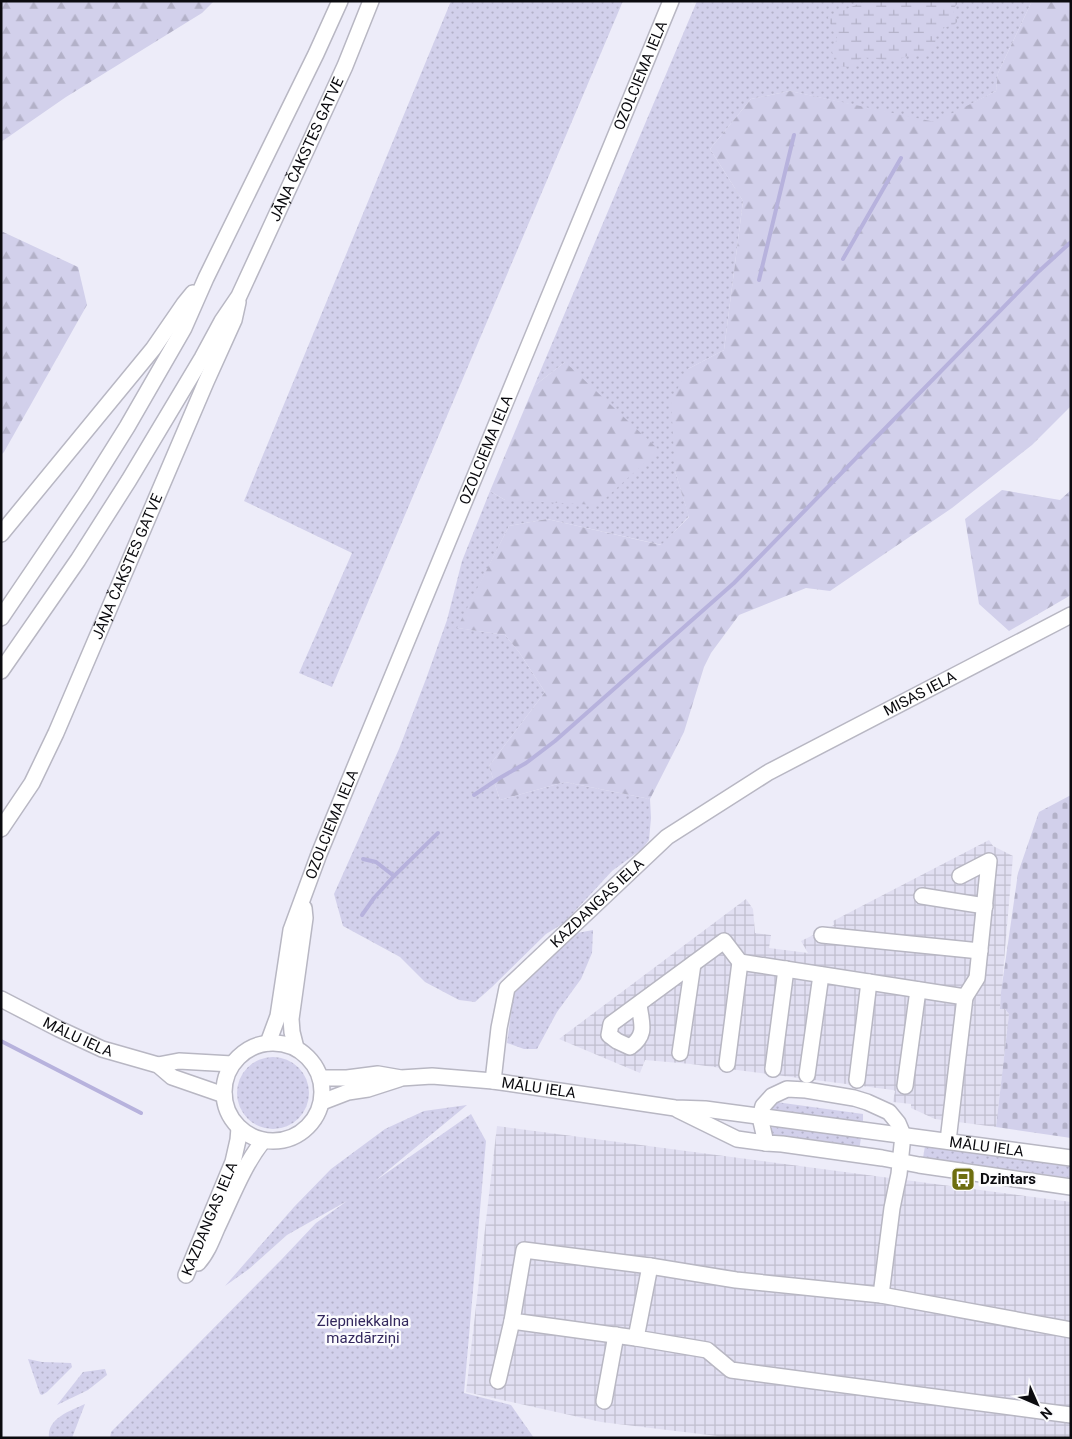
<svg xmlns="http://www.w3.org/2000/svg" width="1072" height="1439" font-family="Roboto,sans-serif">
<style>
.industrial{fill:url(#industrial-grid)}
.green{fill:url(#green-dots)}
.forest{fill:url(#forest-firs)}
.wetland{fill:url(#wetland-marsh)}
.cemetery{fill:url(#cemetery-stones)}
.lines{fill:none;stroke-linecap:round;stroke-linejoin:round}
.stream{stroke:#b7b2dd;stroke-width:4}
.minor-casing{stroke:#b8b7c3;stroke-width:18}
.minor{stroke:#fff;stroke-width:15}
.labels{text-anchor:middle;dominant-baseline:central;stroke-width:5;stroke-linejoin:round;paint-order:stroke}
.street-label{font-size:15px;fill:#0b0b0f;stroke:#fbfbfd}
.poi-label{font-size:15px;font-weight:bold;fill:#0b0b0f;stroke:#fbfbfd;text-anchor:start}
.park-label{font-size:15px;fill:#32275c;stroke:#fbfbfd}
</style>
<defs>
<pattern id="industrial-grid" width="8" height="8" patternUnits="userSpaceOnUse" patternTransform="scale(1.25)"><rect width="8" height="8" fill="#e1dff2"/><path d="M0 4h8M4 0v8" fill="none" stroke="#c0bece"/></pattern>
<pattern id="green-dots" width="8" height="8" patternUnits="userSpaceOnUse" patternTransform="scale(1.25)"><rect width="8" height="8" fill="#d2d0eb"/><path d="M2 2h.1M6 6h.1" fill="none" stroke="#b3b1c8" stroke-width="1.8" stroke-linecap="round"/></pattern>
<pattern id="forest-firs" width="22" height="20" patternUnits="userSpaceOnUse" patternTransform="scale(1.25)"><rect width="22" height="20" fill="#d2d0eb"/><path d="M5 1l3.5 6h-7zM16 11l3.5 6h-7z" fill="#b3b1c8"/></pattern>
<pattern id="wetland-marsh" width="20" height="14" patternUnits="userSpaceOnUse" patternTransform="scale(1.25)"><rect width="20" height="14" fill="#d2d0eb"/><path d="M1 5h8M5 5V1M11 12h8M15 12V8" fill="none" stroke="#b3b1c8"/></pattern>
<pattern id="cemetery-stones" width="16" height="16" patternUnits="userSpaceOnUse" patternTransform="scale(1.25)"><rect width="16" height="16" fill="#d2d0eb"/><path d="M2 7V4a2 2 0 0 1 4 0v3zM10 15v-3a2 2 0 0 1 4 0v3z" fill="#b3b1c8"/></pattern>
</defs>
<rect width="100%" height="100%" fill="#edecf9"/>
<g class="industrial">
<path d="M 989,840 L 993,846 L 1013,856 L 1000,1008 L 1005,1009 L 1009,1014 L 996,1127 L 935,1119 L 911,1108 L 911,1104 L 893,1102 L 895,1091 L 893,1090 L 691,1064 L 645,1060 L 640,1073 L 559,1039 L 746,899 L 753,909 L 755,933 L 771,935 L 769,948 L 808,953 L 801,941 L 834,925 L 833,921 Z"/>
<path d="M 497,1126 L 1071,1202 L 1071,1438 L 734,1438 L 601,1422 L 466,1392 Z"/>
</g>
<g class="green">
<path d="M 451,1 L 623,1 L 332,687 L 299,673 L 352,553 L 244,501 Z"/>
<path d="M 697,1 L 1032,1 L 998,73 L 996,91 L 935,123 L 790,91 L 751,99 L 710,149 L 743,201 L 724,350 L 688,369 L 675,471 L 689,516 L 662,545 L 547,519 L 509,526 L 458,628 L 505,635 L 519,652 L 545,692 L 489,766 L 500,800 L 565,782 L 650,799 L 651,818 L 649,840 L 642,849 L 612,871 L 564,923 L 546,934 L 492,987 L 475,1002 L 459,1000 L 425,982 L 400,957 L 343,926 L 334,894 L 399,749 L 426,679 L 447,620 L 462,561 L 490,491 L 505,500 L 565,362 L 534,386 Z"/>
<path d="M 593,930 L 592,953 L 581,979 L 557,1012 L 537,1049 L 524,1049 L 507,1043 L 514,990 L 572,934 Z"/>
<circle cx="273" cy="1093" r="36"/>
<path d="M 776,1102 L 863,1114 L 863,1123 L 771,1112 L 770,1110 Z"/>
<path d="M 467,1105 L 375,1181 L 471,1114 L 486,1141 L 464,1393 L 511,1405 L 534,1438 L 110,1438 L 111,1432 L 282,1259 L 316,1223 L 347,1201 L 287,1235 L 249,1269 L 225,1286 L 294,1207 L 331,1169 L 385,1129 L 424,1111 Z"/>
<path d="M 773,1126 L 861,1138 L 859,1150 L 777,1138 L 772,1135 L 770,1130 Z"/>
<path d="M 925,1146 L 1071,1166 L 1071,1178 L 923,1158 Z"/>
<path d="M 28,1359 L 42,1362 L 71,1363 L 72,1367 L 47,1392 L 42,1395 L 40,1394 Z"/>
<path d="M 105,1369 L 107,1375 L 88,1390 L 57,1405 L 83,1372 Z"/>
<path d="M 85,1404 L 72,1438 L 49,1438 C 47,1418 70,1411 85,1404 Z"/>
</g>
<g class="forest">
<path d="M 1,1 L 214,1 L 202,13 L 66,97 L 1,142 Z"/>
<path d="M 1032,1 L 1071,1 L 1071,406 L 1032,445 L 952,508 L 830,591 L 806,588 L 739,615 L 711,653 L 704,667 L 684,732 L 650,799 L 565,782 L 500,800 L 489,766 L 545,692 L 519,652 L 505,635 L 457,628 L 509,526 L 547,519 L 661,545 L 689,517 L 675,471 L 671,401 L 688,369 L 724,350 L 743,201 L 710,149 L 751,99 L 790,91 L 935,122 L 996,91 L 998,73 Z"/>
<path d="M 1,231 L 78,267 L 87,305 L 4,452 L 1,455 Z"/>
<path d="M 565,362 L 659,450 L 598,505 L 505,500 L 490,491 L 534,386 Z"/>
<path d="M 1002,490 L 1060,500 L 1071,490 L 1071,595 L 1009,631 L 979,604 L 965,519 Z"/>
</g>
<path class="wetland" d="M 865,1 L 965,1 L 958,3 L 953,9 L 955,17 L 958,21 L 953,26 L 949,26 L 937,31 L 934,49 L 926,56 L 916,56 L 911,54 C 899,61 890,61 877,59 C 873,59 869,57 865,58 C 851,59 859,73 834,64 L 834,57 L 832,52 L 835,45 L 837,37 L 834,33 L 828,17 Z"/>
<path class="cemetery" d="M 1071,795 L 1071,1138 L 996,1127 L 1009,1014 L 1005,1009 L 1000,1009 L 1001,992 L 1018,873 L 1039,812 Z"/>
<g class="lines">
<g class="stream">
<path d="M 843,259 L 901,158"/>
<path d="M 759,280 L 794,135"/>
<path d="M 474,795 L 498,779 L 526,763 L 555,741 L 734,583 L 1037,273 L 1071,242"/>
<path d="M 363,859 L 376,862 L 394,876 L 438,833"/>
<path d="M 362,915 L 374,898 L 394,876"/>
<path d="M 1,1041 L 141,1113"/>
</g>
<g class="minor-casing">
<g id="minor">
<path d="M 1,534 L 153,349 L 184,304 L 193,293"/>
<path d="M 1,618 L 85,494 L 127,427 L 184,328 L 206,278 L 316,54 L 340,1"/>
<path id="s1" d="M 1,671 L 78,560 L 129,480 L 202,358 L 222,321 L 239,296 L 345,66 L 371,1"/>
<path id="s2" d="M 1,829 L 32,783 L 56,733 L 206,382 L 234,320 L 238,302"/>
<path d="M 960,876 L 989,861 L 977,978 L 965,997"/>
<path d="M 922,896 L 985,906"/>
<path d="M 822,935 L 980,951"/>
<path id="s3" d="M 1,999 L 59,1029 L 102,1049 L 158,1065 L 172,1077 L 224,1095"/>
<path d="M 639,1004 C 641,1023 648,1034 630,1047 L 617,1041 L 609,1035 L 611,1024 L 724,941 L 740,962 L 965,997 L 948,1141"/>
<circle cx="273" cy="1092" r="49"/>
<path id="s4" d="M 268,1043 L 278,1016 L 291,930 L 319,854 L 671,1"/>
<path d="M 296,1048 L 292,1032 L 291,1019 L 305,918 L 304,908"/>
<path d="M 680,1053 L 693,964"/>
<path d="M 727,1064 L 740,962"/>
<path d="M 158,1065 L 179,1061 L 232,1064"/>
<path d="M 773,1069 L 786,969"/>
<path d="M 807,1075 L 821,975"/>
<path id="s5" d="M 321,1078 L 347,1078 L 378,1074 L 401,1078 L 432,1076 L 493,1081 L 675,1108 L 705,1109 L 1071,1158"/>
<path d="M 857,1080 L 869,982"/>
<path id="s6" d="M 493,1081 L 499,1028 L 507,988 L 667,837 L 769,772 L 1071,615"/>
<path d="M 905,1086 L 918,990"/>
<path d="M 322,1102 L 348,1092 L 368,1089 L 399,1079"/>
<path d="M 678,1110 L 737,1139 L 766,1143"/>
<path d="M 198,1263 C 207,1253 212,1240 217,1228 C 231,1199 243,1166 263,1141"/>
<path id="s7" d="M 186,1275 L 233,1162 L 238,1140 L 239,1128"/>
<path d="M 881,1295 L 892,1208 L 899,1174 L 903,1135 L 898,1123 L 889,1112 L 867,1102 L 854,1098 L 806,1090 L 787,1089 L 772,1096 L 763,1106 L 760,1117 L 766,1143 L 782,1144 L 882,1158 L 919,1165 L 1071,1187"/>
<path d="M 1071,1330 L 881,1295 L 736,1280 L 650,1266 L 636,1338 L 707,1350 L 731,1370 L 1071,1415"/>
<path d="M 636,1338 L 512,1321 L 524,1250 L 650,1266"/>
<path d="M 498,1381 L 512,1321"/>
<path d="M 604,1401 L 616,1335"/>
</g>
</g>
<use href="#minor" class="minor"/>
</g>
<defs>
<g id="bus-square" transform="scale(1.25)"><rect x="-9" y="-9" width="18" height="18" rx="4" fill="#6e6e10" stroke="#fbfbfd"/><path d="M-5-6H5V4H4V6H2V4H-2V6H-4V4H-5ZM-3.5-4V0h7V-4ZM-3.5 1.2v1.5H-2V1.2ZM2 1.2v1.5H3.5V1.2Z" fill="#fff"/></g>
</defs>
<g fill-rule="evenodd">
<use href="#bus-square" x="963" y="1179"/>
</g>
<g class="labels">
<g class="street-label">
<text stroke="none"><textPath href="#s4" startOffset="1039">OZOLCIEMA IELA</textPath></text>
<text stroke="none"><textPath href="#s1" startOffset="606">JĀŅA ČAKSTES GATVE</textPath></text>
<text stroke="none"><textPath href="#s4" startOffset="634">OZOLCIEMA IELA</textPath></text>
<text stroke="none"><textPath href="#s2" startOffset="292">JĀŅA ČAKSTES GATVE</textPath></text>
<text stroke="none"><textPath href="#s6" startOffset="605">MISAS IELA</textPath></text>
<text stroke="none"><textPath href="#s4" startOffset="229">OZOLCIEMA IELA</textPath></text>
<text stroke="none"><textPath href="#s6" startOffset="218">KAZDANGAS IELA</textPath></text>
<text stroke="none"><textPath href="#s3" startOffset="86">MĀLU IELA</textPath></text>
<text stroke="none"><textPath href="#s5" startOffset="219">MĀLU IELA</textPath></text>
<text stroke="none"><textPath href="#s5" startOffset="671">MĀLU IELA</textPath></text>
<text stroke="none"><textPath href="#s7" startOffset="61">KAZDANGAS IELA</textPath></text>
</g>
<g class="poi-label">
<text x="980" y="1179">Dzintars</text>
</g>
<g class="park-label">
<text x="363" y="1321">Ziepniekkalna<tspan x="363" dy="17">mazdārziņi</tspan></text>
</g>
</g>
<rect width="1072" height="1439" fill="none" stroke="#0b0b0f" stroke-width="5"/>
<g transform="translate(1037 1404) rotate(135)" stroke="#fbfbfd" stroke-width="4" paint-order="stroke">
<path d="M0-4L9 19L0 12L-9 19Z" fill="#0b0b0f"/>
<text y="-8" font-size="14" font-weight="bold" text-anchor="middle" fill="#0b0b0f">N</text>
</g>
</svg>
